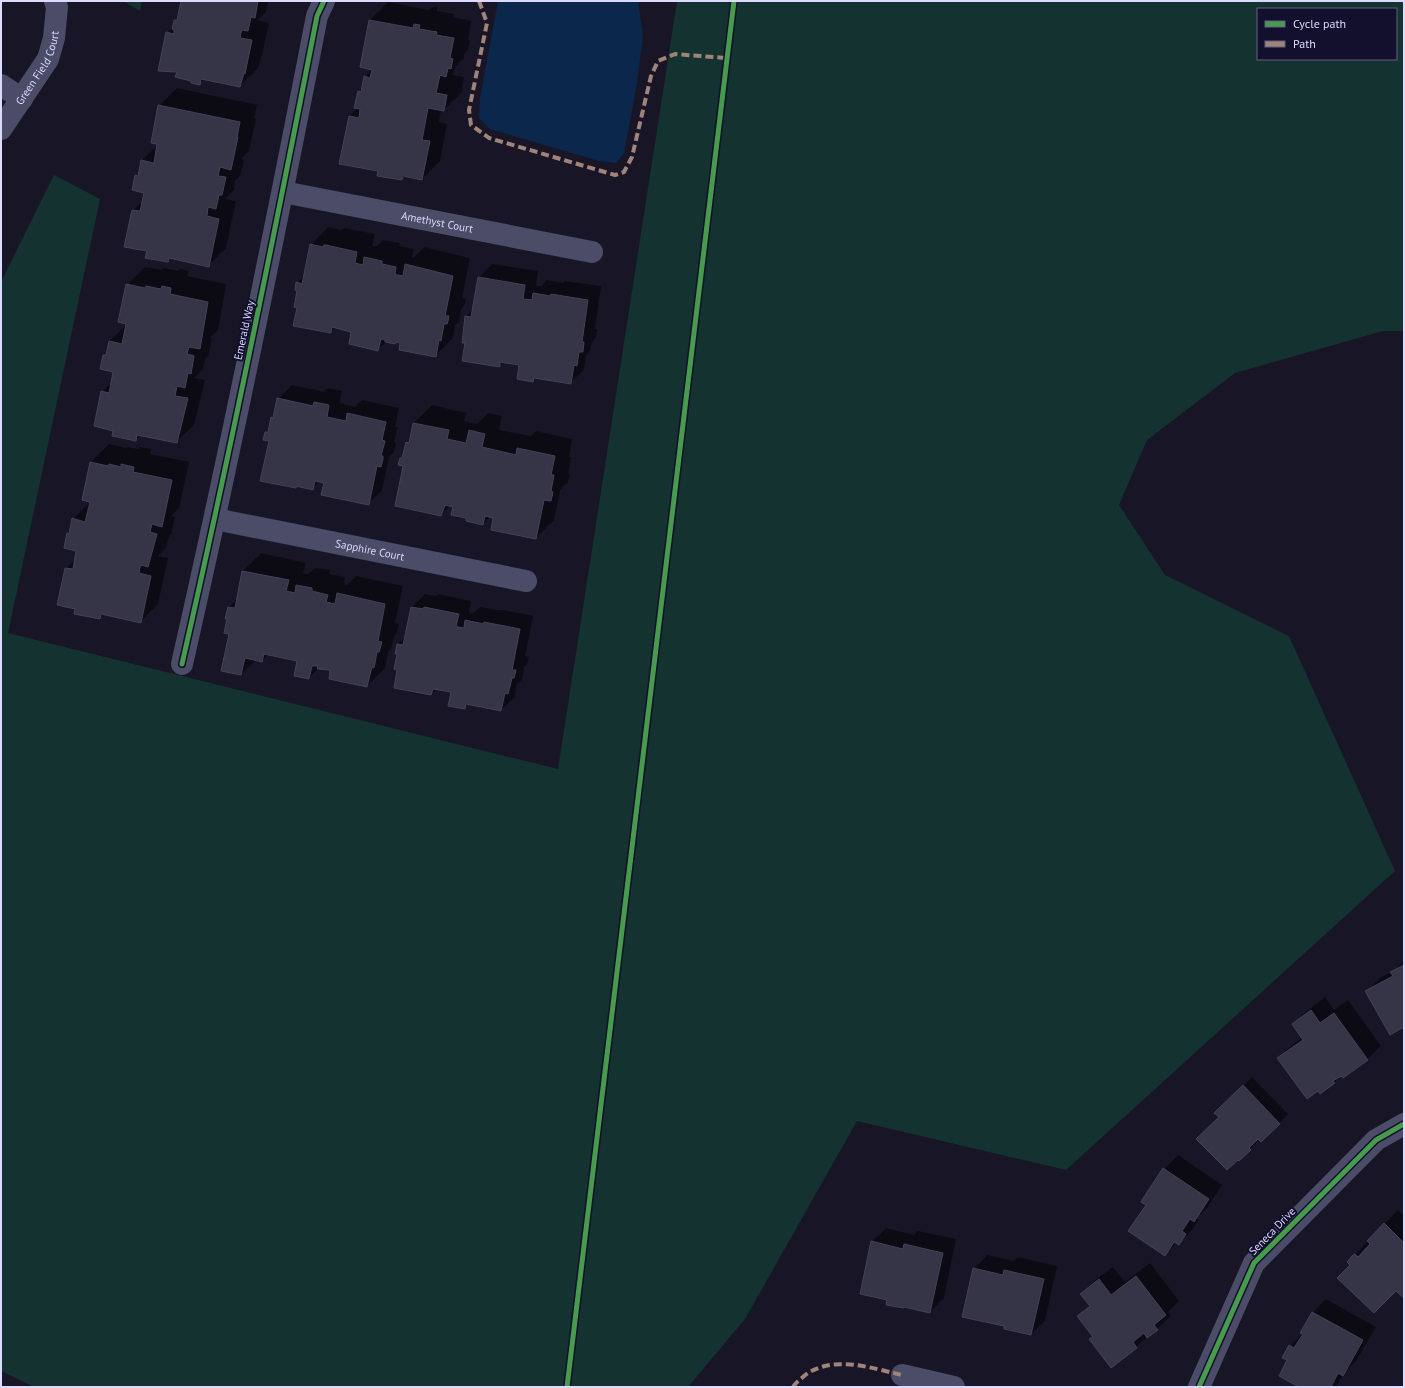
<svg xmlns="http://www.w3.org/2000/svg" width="1405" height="1388" font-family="'PT Sans',sans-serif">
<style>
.green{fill:#133230;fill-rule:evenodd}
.water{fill:#0b274c}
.shadow{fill:#0007}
.building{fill:#363447;stroke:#444158}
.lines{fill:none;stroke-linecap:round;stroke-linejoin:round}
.minor{stroke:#4b4c67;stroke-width:22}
.quiet{stroke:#a18479;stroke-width:4;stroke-dasharray:8 4;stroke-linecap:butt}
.cycleway-casing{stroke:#12102c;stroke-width:8}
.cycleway{stroke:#469c4c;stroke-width:5}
.labels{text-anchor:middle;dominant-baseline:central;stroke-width:4;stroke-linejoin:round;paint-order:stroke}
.street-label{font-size:11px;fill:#dcdaff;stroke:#12102c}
</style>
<rect width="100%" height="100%" fill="#181626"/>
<g class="green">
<path d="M 123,1 L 142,1 L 140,11 Z"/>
<path d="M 677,1 L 1404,1 L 1404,331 L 1383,331 L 1235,373 L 1147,440 L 1119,505 L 1165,575 L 1289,636 L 1395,871 L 1066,1170 L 857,1121 L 745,1319 L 688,1387 L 34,1387 L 1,1371 L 1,282 L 54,175 L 100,199 L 8,633 L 558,769 ZM 1258,9 L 1396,9 L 1396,59 L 1258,59 Z"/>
</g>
<path class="water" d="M 498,1 L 638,1 L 643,36 L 637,83 L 624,153 L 616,163 L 599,161 L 490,129 L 479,118 L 480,99 Z"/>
<g class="shadow">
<path d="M 182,1 L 270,1 L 268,3 L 266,12 L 258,20 L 269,23 L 262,55 L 261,57 L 258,68 L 240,86 L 204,79 L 199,84 L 178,71 L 167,33 L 174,26 L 175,20 L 178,17 Z"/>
<path d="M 388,2 L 429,10 L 433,7 L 437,7 L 437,11 L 454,14 L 453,17 L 471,21 L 468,40 L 470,41 L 468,50 L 464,54 L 464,58 L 455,67 L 453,75 L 464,77 L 462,92 L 444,110 L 441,110 L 439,122 L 447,124 L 440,161 L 422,179 L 406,175 L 402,179 L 379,170 L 349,116 L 358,108 L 359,91 L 363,87 L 365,77 L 372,69 L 362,67 L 370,20 Z"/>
<path d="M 177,88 L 257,105 L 254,119 L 256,119 L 249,151 L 241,159 L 244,160 L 240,176 L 235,181 L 234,190 L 225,199 L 236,201 L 226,248 L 208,266 L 171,258 L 168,261 L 133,210 L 144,200 L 145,192 L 136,176 L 140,172 L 142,160 L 159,144 L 159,106 Z"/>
<path d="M 328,227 L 341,230 L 344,228 L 375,234 L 372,246 L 377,246 L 383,240 L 400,243 L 399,246 L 414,249 L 412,257 L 414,257 L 424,247 L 470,258 L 462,298 L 466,299 L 465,302 L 465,305 L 461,309 L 459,322 L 455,325 L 453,338 L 435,356 L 397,341 L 395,343 L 386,342 L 378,350 L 352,331 L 336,327 L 331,332 L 298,307 L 297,283 L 305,275 L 311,245 Z"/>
<path d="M 492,264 L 538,271 L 536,286 L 541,286 L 547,280 L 563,283 L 565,281 L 601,286 L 595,329 L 597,329 L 596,337 L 592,342 L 590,351 L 586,356 L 584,370 L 570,383 L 536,378 L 533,380 L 521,365 L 504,362 L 499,366 L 466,343 L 466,317 L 473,309 L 479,277 Z"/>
<path d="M 145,267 L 162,270 L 164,268 L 178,271 L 180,269 L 189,271 L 187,276 L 226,284 L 218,330 L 210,338 L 212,338 L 208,356 L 205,359 L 203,369 L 194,378 L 205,380 L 194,425 L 176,442 L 141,435 L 136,440 L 115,430 L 102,392 L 113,381 L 115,371 L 104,356 L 108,351 L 110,341 L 128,323 L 127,285 Z"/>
<path d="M 292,385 L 324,392 L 328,388 L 342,391 L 340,403 L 355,407 L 362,400 L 399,408 L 395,427 L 398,427 L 394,442 L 396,443 L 396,444 L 394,452 L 389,457 L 382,490 L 368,504 L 325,482 L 320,481 L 313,488 L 297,485 L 295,487 L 266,432 L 270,429 L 272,418 L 275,415 L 278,399 Z"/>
<path d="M 432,405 L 466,413 L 464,421 L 477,424 L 488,413 L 502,416 L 499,430 L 531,436 L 536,431 L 572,439 L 569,457 L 571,457 L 568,474 L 570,474 L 568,482 L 560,490 L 554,520 L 536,538 L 494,517 L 491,516 L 483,524 L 468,517 L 454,506 L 450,505 L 441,515 L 404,465 L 399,464 L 401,458 L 404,455 L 406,443 L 411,439 L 414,423 Z"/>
<path d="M 109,444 L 126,448 L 128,447 L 138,449 L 140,447 L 151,449 L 150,454 L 189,462 L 179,508 L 171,516 L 175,517 L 171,534 L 169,536 L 166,548 L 158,556 L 168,558 L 158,604 L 141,621 L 104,614 L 99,618 L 76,608 L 66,568 L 76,559 L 78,550 L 68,534 L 70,531 L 73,519 L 91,501 L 83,499 L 91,462 Z"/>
<path d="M 261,553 L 306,563 L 303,573 L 308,574 L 315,568 L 330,570 L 329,574 L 345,577 L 344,584 L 347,585 L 356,576 L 403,586 L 395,623 L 399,624 L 397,633 L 394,637 L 391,649 L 388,652 L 385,668 L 367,686 L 331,669 L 319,668 L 309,678 L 298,660 L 269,654 L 262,661 L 256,660 L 241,674 L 230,633 L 229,607 L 238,598 L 243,571 Z"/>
<path d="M 425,594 L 436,596 L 438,594 L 471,601 L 469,613 L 472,614 L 480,607 L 497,610 L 503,610 L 533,616 L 525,656 L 529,657 L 527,664 L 524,667 L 522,680 L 517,684 L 515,697 L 501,710 L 468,704 L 464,708 L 452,691 L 437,689 L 431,694 L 398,669 L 398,644 L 406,636 L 412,607 Z"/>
<path d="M 1404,960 L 1404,1028 L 1366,992 L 1380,978 L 1395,970 Z"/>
<path d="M 1325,997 L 1334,1010 L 1348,1000 L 1381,1046 L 1367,1059 L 1342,1075 L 1334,1083 L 1278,1058 L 1292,1045 L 1303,1037 L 1293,1024 L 1307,1011 Z"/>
<path d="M 1252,1077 L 1288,1114 L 1261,1141 L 1260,1139 L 1239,1160 L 1220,1117 L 1216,1113 Z"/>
<path d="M 1178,1155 L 1222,1185 L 1207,1208 L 1196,1219 L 1199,1220 L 1192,1230 L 1178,1244 L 1177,1242 L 1165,1255 L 1147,1205 L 1143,1200 L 1164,1169 Z"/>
<path d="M 1398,1210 L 1404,1216 L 1404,1297 L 1396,1289 L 1351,1265 L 1348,1262 Z"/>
<path d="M 886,1228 L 914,1235 L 918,1231 L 956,1239 L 944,1298 L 930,1312 L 888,1299 L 872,1242 Z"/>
<path d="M 987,1255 L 1014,1261 L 1018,1257 L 1057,1266 L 1045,1321 L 1031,1334 L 1005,1328 L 1006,1325 L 974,1269 Z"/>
<path d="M 1150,1263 L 1179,1301 L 1168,1312 L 1171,1316 L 1157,1329 L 1111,1367 L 1090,1340 L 1093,1336 L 1078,1316 L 1090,1304 L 1081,1294 L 1095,1280 L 1113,1267 L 1125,1282 Z"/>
<path d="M 1326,1299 L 1376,1327 L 1356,1361 L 1343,1374 L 1336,1387 L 1301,1387 L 1289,1360 L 1290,1346 L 1303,1333 L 1301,1333 L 1313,1312 Z"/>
</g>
<g class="building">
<path d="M 181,1 L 258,1 L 255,18 L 251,17 L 248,31 L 242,30 L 241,33 L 240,38 L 252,40 L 245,74 L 244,73 L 240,87 L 201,79 L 200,85 L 191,83 L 191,81 L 175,77 L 177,72 L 158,71 L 166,32 L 174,34 L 174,30 L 172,29 L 174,20 L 177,20 Z"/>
<path d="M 369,20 L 413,28 L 414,24 L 420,25 L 419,29 L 437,32 L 436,35 L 454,38 L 450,58 L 453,59 L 451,69 L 448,68 L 446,77 L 440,75 L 436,93 L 447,95 L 444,111 L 428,108 L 422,140 L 430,141 L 422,180 L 403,176 L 402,180 L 377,176 L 378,171 L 339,164 L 349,116 L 359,118 L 360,109 L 354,108 L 358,91 L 361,92 L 364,76 L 370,78 L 372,70 L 360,67 Z"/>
<path d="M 158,105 L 240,122 L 237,137 L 238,137 L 231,170 L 220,167 L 218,176 L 226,177 L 222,195 L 219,195 L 216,209 L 208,207 L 207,216 L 219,219 L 209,267 L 169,258 L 168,262 L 145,258 L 147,251 L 124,247 L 132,210 L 140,211 L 144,193 L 132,190 L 135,175 L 138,176 L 141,160 L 154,163 L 157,144 L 151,143 Z"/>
<path d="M 310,244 L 323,247 L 324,245 L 326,245 L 357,252 L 355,263 L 363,265 L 364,257 L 382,261 L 382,264 L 396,267 L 395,274 L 397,275 L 403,276 L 405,264 L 453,276 L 445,316 L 449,316 L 448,321 L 447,324 L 444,324 L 441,341 L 439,340 L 436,357 L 399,350 L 400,343 L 396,342 L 395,344 L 385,342 L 385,340 L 381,339 L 378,351 L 349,344 L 351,332 L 332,327 L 331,333 L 293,326 L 297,308 L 294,307 L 297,291 L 295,290 L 296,282 L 302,284 Z"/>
<path d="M 478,277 L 525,285 L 523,299 L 532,300 L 533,293 L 550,296 L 551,294 L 588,300 L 582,342 L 584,342 L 583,351 L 583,352 L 579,352 L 577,366 L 574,365 L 571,384 L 534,378 L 533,382 L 517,379 L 519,365 L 500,362 L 500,367 L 462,361 L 465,343 L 462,343 L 465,316 L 471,317 Z"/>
<path d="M 126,284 L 145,288 L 146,286 L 161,289 L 162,286 L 171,288 L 170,294 L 208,302 L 200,349 L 189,347 L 187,354 L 194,356 L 191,374 L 188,373 L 185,388 L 177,386 L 175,396 L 188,398 L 177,443 L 137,435 L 136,441 L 112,436 L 113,431 L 94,426 L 101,391 L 109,393 L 113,372 L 100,369 L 103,355 L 106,355 L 109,341 L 122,344 L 126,324 L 118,322 Z"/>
<path d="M 277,398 L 313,406 L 314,402 L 329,405 L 327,417 L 346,421 L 347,413 L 386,422 L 382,440 L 385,441 L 381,456 L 383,456 L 383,459 L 381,467 L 377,466 L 369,505 L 321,495 L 324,483 L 315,481 L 313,490 L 296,486 L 296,488 L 260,481 L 269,441 L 263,440 L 265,432 L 268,432 L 271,417 L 273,418 Z"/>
<path d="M 413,423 L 449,430 L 447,439 L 466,443 L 469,430 L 485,434 L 482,447 L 516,455 L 517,448 L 555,456 L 551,475 L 554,475 L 551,491 L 553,492 L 551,501 L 544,500 L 536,539 L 491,530 L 493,518 L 485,516 L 483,525 L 466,521 L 466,518 L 451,515 L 453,507 L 445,505 L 441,516 L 395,506 L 403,466 L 398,465 L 400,458 L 402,458 L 406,442 L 409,443 Z"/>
<path d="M 90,462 L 108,466 L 109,464 L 121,467 L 121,464 L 134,467 L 133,472 L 172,480 L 162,527 L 152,524 L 150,532 L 157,534 L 148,567 L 141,565 L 140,567 L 139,573 L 151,576 L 141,623 L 101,614 L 100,619 L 74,614 L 75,609 L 57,605 L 65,568 L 73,569 L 76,551 L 64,548 L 67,533 L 69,534 L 72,518 L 85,522 L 90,502 L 82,500 Z"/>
<path d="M 242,571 L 289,580 L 286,591 L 295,593 L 296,585 L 312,588 L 312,591 L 328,595 L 326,602 L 335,604 L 337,593 L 385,604 L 378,641 L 382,642 L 379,652 L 377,652 L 374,668 L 372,667 L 367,687 L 329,679 L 330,670 L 317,669 L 318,666 L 312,666 L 309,679 L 294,676 L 297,661 L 264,654 L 262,662 L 245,658 L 241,675 L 221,671 L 229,634 L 224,633 L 227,619 L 225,619 L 228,607 L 235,608 Z"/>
<path d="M 411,607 L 423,609 L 424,607 L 459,614 L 456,626 L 458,627 L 464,628 L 465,620 L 484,624 L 484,622 L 489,623 L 520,629 L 512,670 L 516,670 L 514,678 L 512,678 L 508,694 L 505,693 L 501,711 L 466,704 L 465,709 L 448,706 L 451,692 L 433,689 L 431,695 L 394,688 L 397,670 L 394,669 L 397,654 L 395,654 L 397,644 L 403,645 Z"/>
<path d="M 1404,965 L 1404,1030 L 1402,1028 L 1390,1035 L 1365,991 L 1393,976 L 1390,972 Z"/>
<path d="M 1311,1010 L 1320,1023 L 1334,1013 L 1368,1060 L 1343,1078 L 1341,1076 L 1333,1081 L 1335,1083 L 1320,1094 L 1318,1091 L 1307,1099 L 1277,1058 L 1303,1040 L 1292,1024 Z"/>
<path d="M 1243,1085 L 1280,1124 L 1261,1142 L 1258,1139 L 1249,1148 L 1251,1150 L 1239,1161 L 1238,1160 L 1227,1170 L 1196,1139 L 1219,1117 L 1214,1113 Z"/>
<path d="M 1163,1168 L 1209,1199 L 1194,1222 L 1190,1219 L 1182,1231 L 1186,1234 L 1179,1245 L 1174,1242 L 1165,1256 L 1128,1231 L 1146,1205 L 1141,1202 L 1142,1200 Z"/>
<path d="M 1384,1223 L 1404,1243 L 1404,1298 L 1396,1291 L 1374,1313 L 1337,1278 L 1350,1265 L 1347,1262 L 1352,1256 L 1355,1254 L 1358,1257 L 1370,1244 L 1367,1241 Z"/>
<path d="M 871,1241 L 903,1249 L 904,1244 L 943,1253 L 930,1313 L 904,1307 L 904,1308 L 886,1305 L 887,1300 L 860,1294 Z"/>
<path d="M 973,1268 L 1003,1275 L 1004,1270 L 1044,1279 L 1031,1335 L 1004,1329 L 1004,1326 L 962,1317 Z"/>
<path d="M 1136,1276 L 1166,1315 L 1154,1325 L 1158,1330 L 1147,1338 L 1144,1333 L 1133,1342 L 1137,1348 L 1111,1368 L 1089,1339 L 1093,1337 L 1077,1316 L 1090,1306 L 1080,1294 L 1099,1279 L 1111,1295 Z"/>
<path d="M 1312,1312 L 1363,1340 L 1343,1376 L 1338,1373 L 1331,1387 L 1299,1387 L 1279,1376 L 1287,1360 L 1282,1358 L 1289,1345 L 1294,1348 L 1303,1334 L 1300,1333 Z"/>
</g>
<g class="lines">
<g class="minor">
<path d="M 1,85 L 22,99"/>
<path id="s1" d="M 1,129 L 48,59 L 54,38 L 57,7 L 55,1"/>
<path id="s2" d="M 283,192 L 592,252"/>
<path id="s3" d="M 215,519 L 526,581"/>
<path d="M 182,664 C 231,449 275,232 317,16 L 324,1"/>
<path d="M 902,1375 L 954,1387"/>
<path d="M 1199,1387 L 1254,1263 L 1376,1140 L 1404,1124"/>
</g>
<g class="quiet">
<path d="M 479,1 L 487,23 L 469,110 L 471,125 L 489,138 L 615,175 L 624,172 L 632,157 L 651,76 L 658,61 L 675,54 L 726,58"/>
<path d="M 793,1387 C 796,1382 800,1380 804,1376 C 832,1354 871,1368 902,1375"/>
</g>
<g class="cycleway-casing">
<g id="cycleway">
<path d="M 182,664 C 231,449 275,232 317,16 L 324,1"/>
<path d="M 567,1387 L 734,1"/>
<path d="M 1199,1387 L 1254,1263 L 1376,1140 L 1404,1124"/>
</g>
</g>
<use href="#cycleway" class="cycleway"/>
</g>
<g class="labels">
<g class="street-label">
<text stroke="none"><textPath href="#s1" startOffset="72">Green Field Court</textPath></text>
<text stroke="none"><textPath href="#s2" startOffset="157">Amethyst Court</textPath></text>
<text transform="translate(244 330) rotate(-78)">Emerald Way</text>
<text stroke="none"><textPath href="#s3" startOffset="158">Sapphire Court</textPath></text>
<text transform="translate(1272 1231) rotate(-46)">Seneca Drive</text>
</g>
</g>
<rect width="1405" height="1388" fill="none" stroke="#dcdaff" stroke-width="4"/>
<rect x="1257" y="8" width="140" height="52" fill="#12102c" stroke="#636180"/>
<rect x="1265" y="21" width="20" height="6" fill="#469c4c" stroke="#636180"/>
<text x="1293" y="28" font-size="12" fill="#dcdaff">Cycle path</text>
<rect x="1265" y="41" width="20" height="6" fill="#a18479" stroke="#636180"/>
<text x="1293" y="48" font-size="12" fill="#dcdaff">Path</text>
</svg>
